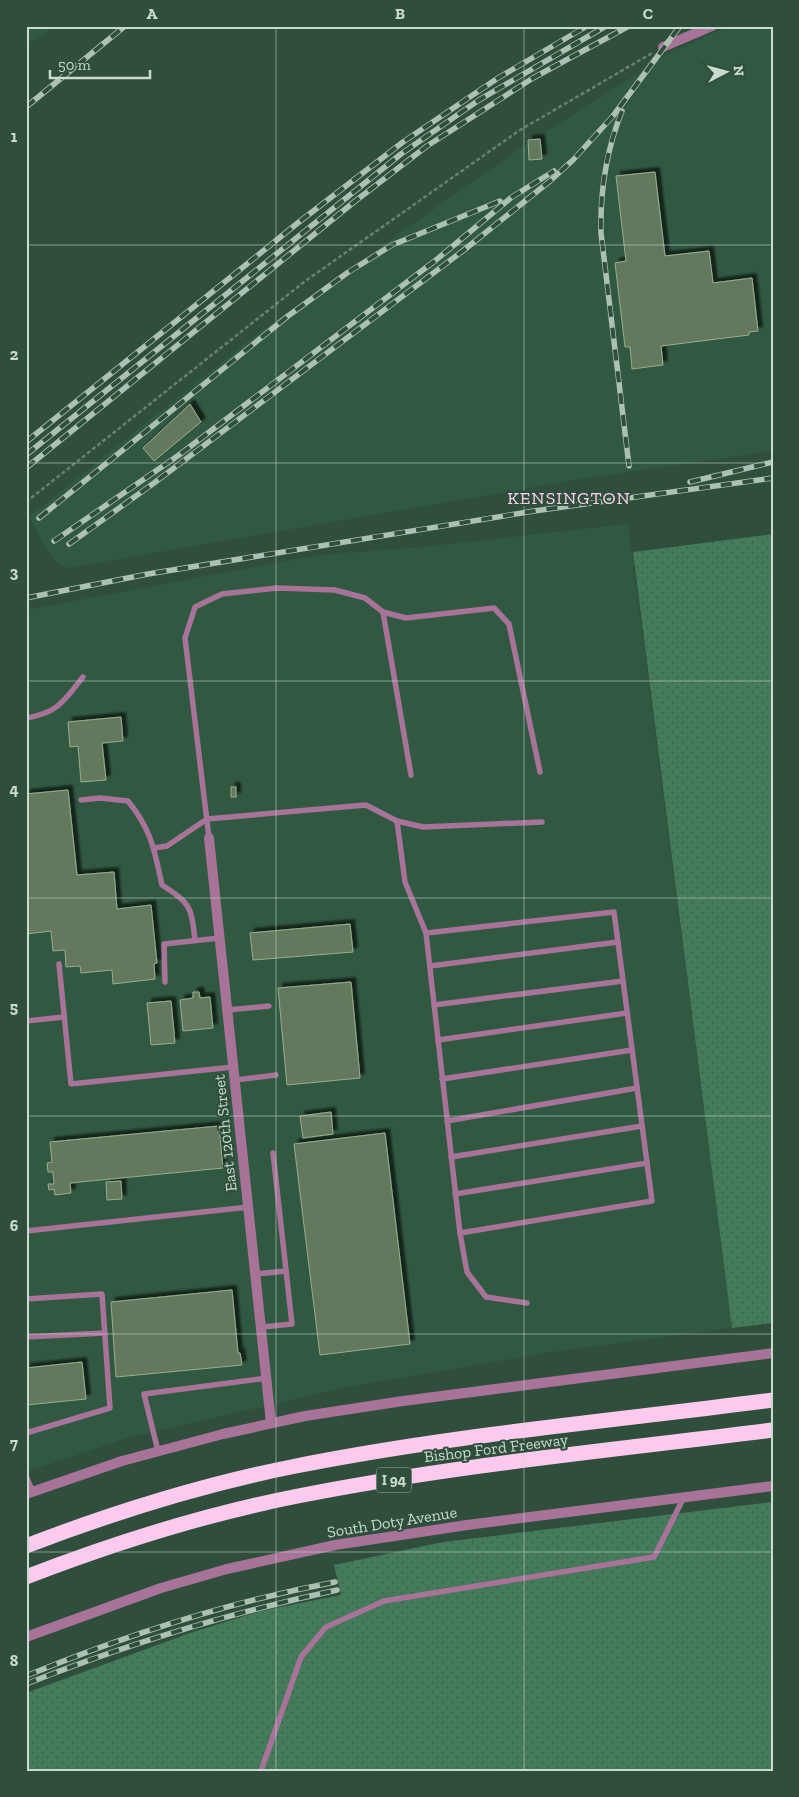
<svg xmlns="http://www.w3.org/2000/svg" width="799" height="1797" font-family="'Zilla Slab',serif">
<style>
.built{fill:#315942}
.grass{fill:url(#grass-dots)}
.building{fill:#64785b;stroke:#98ae8f;filter:url(#shadow)}
.lines{fill:none;stroke-linecap:round;stroke-linejoin:round}
.path{stroke:#668171;stroke-width:2.5;stroke-dasharray:4 2.5;stroke-linecap:butt}
.service{stroke:#a77399;stroke-width:5.5}
.minor{stroke:#a77399;stroke-width:10}
.tertiary{stroke:#a77399;stroke-width:10}
.motorway{stroke:#fdcaef;stroke-width:15}
.rail-casing{stroke:#acc0b3;stroke-width:5.5}
.rail{stroke:#2f4f3c;stroke-width:4;stroke-dasharray:11;stroke-linecap:butt}
.grid{fill:none;stroke:#c9dacf;stroke-width:1;stroke-opacity:0.55}
.labels{text-anchor:middle;dominant-baseline:central;stroke-width:4;stroke-linejoin:round;paint-order:stroke}
.shield{fill:#2f4f3c;stroke:#9bb0a3;stroke-width:1}
.shield-label{font-size:15px;font-weight:bold;fill:#c9dacf}
.street-label{font-size:16px;fill:#c9dacf;stroke:#2f4f3c}
.neighbourhood-label{font-size:18px;letter-spacing:1px;fill:#f9d0ed;stroke:#2f4f3c}
.neatline{fill:none;stroke:#c9dacf;stroke-width:2}
.grid-label{font-size:16px;text-anchor:middle;font-weight:bold;fill:#c9dacf}
</style>
<defs>
<pattern id="grass-dots" width="8" height="8" patternUnits="userSpaceOnUse" patternTransform="scale(1.25)"><rect width="8" height="8" fill="#447b5b"/><path d="M2 2h.1M6 6h.1" fill="none" stroke="#40614e" stroke-width="1.8" stroke-linecap="round"/></pattern>
<filter id="shadow"><feDropShadow dx="4.5" dy="-4.5" stdDeviation="1" flood-color="#0009"/></filter>
</defs>
<rect width="100%" height="100%" fill="#2f4f3c"/>
<g class="built">
<path d="M 26,26 L 56,26 L 26,44 Z"/>
<path d="M 730,26 L 773,26 L 773,451 L 592,477 L 67,568 L 54,561 L 29,517 L 257,334 L 518,150 L 675,50 Z"/>
<path d="M 628,524 L 732,1328 L 551,1352 L 347,1387 L 127,1438 L 26,1472 L 26,610 L 319,555 L 423,547 Z"/>
</g>
<g class="grass">
<path d="M 773,534 L 773,1323 L 732,1328 L 633,552 Z"/>
<path d="M 773,1502 L 773,1771 L 26,1771 L 26,1693 L 193,1632 L 261,1611 L 341,1595 L 334,1565 L 443,1542 Z"/>
</g>
<g class="building">
<path d="M 540,139 L 542,159 L 529,160 L 528,140 Z"/>
<path d="M 655,172 L 665,256 L 709,251 L 713,283 L 752,278 L 758,331 L 749,332 L 749,335 L 661,346 L 663,365 L 632,369 L 630,347 L 625,347 L 615,263 L 626,261 L 616,176 Z"/>
<path d="M 190,404 L 201,422 L 154,461 L 143,448 Z"/>
<path d="M 121,717 L 123,741 L 102,743 L 106,780 L 81,782 L 78,746 L 70,747 L 68,722 Z"/>
<rect x="231" y="787" width="5" height="10"/>
<path d="M 68,790 L 77,875 L 114,872 L 117,909 L 151,905 L 157,963 L 154,964 L 155,979 L 113,984 L 112,970 L 81,973 L 80,966 L 66,967 L 65,950 L 53,951 L 51,931 L 26,934 L 26,794 Z"/>
<path d="M 350,924 L 353,952 L 253,960 L 250,933 Z"/>
<path d="M 351,982 L 360,1078 L 287,1085 L 278,988 Z"/>
<path d="M 193,992 L 199,992 L 200,998 L 210,997 L 213,1028 L 183,1031 L 180,1000 L 193,998 Z"/>
<path d="M 171,1001 L 175,1043 L 151,1045 L 147,1003 Z"/>
<path d="M 331,1112 L 333,1134 L 303,1138 L 300,1116 Z"/>
<path d="M 219,1126 L 223,1168 L 70,1183 L 71,1193 L 55,1195 L 54,1189 L 49,1190 L 48,1184 L 54,1184 L 53,1172 L 48,1172 L 47,1163 L 52,1162 L 50,1142 Z"/>
<path d="M 385,1133 L 410,1344 L 320,1355 L 294,1144 Z"/>
<path d="M 121,1181 L 122,1199 L 107,1200 L 106,1182 Z"/>
<path d="M 232,1290 L 238,1353 L 240,1353 L 242,1365 L 116,1377 L 111,1302 Z"/>
<path d="M 82,1362 L 86,1399 L 26,1405 L 26,1368 Z"/>
</g>
<g class="lines">
<path class="path" d="M 26,502 L 304,282 L 520,130 L 654,52"/>
<g class="service">
<path d="M 383,612 L 411,775"/>
<path d="M 26,718 C 58,713 64,701 83,677"/>
<path d="M 81,800 L 100,798 L 128,801 C 152,831 154,849 162,885 C 191,904 191,906 195,940"/>
<path d="M 397,821 L 405,882 L 426,933 L 460,1233 L 467,1272 L 486,1297 L 527,1303"/>
<path d="M 209,838 L 185,638 L 195,607 L 222,594 L 277,588 L 335,590 L 365,598 L 383,612 L 406,618 L 494,608 L 509,624 L 540,772"/>
<path d="M 154,848 L 167,846 L 207,819 L 366,805 L 397,821 L 423,827 L 542,822"/>
<path d="M 426,933 L 614,912 L 652,1201 L 460,1233"/>
<path d="M 59,964 L 71,1084 L 233,1067"/>
<path d="M 430,966 L 618,942"/>
<path d="M 165,982 L 164,944 L 220,938"/>
<path d="M 434,1005 L 623,981"/>
<path d="M 227,1010 L 269,1006"/>
<path d="M 26,1021 L 64,1017"/>
<path d="M 438,1040 L 627,1013"/>
<path d="M 442,1079 L 632,1050"/>
<path d="M 235,1080 L 276,1075"/>
<path d="M 447,1121 L 637,1088"/>
<path d="M 451,1157 L 642,1126"/>
<path d="M 455,1194 L 647,1163"/>
<path d="M 26,1231 L 249,1207"/>
<path d="M 256,1274 L 286,1271"/>
<path d="M 26,1299 L 102,1294 L 110,1408 L 26,1433"/>
<path d="M 262,1327 L 292,1324 L 273,1153"/>
<path d="M 26,1337 L 105,1333"/>
<path d="M 158,1451 L 144,1394 L 267,1378"/>
<path d="M 26,1476 L 33,1492"/>
<path d="M 261,1771 L 301,1657 L 326,1627 L 384,1601 L 654,1557 L 684,1497"/>
</g>
<g class="minor">
<path d="M 663,47 L 712,26"/>
<path d="M 209,838 L 271,1423"/>
</g>
<g class="tertiary">
<path d="M 26,1494 L 122,1461 L 223,1434 L 305,1416 L 403,1401 L 773,1353"/>
<path d="M 26,1637 L 161,1588 L 227,1569 L 335,1545 L 467,1525 L 773,1486"/>
</g>
<g class="motorway">
<path d="M 26,1546 C 112,1513 201,1485 291,1467 C 450,1435 612,1421 773,1400"/>
<path d="M 26,1577 C 114,1543 206,1514 298,1496 C 454,1465 615,1450 773,1430"/>
</g>
<g class="rail-casing">
<g id="rail">
<path d="M 26,107 L 125,26"/>
<path d="M 622,111 C 606,151 600,190 601,233 L 629,466"/>
<path d="M 26,442 L 299,222 L 403,142 L 498,78 L 587,26"/>
<path d="M 26,455 L 401,154 L 479,100 L 606,26"/>
<path d="M 26,468 L 354,202 L 427,146 L 533,78 L 629,26"/>
<path d="M 690,482 L 773,462"/>
<path d="M 39,518 L 288,316 L 347,273 L 392,245 L 500,201"/>
<path d="M 54,541 L 179,455 L 436,260 L 512,197 L 554,171"/>
<path d="M 69,544 L 154,483 L 464,250 L 550,181 L 573,160 L 613,116 L 680,26"/>
<path d="M 26,598 L 148,574 L 534,511 L 773,478"/>
<path d="M 26,1676 C 126,1635 229,1602 335,1582"/>
<path d="M 26,1684 C 127,1644 230,1613 337,1590"/>
</g>
</g>
<use href="#rail" class="rail"/>
</g>
<path class="grid" d="M 276,26 L 276,1771M 524,26 L 524,1771M 26,245 L 773,245M 26,463 L 773,463M 26,681 L 773,681M 26,898 L 773,898M 26,1116 L 773,1116M 26,1334 L 773,1334M 26,1552 L 773,1552"/>
<g class="labels">
<rect class="shield" x="376.5" y="1467.5" width="35" height="25" rx="4"/>
<g class="shield-label">
<text x="394" y="1480">I 94</text>
</g>
<g class="street-label">
<text transform="translate(225 1133) rotate(-96)">East 120th Street</text>
<text transform="translate(496 1448) rotate(-7)">Bishop Ford Freeway</text>
<text transform="translate(392 1522) rotate(-9)">South Doty Avenue</text>
</g>
<g class="neighbourhood-label">
<text x="569" y="498">KENSINGTON</text>
</g>
</g>
<rect width="799" height="1797" fill="none" stroke="#2f4f3c" stroke-width="55"/>
<g transform="translate(726 72) rotate(84)" stroke="#2f4f3c" stroke-width="4" paint-order="stroke">
<path d="M0-4L9 19L0 12L-9 19Z" fill="#c9dacf"/>
<text y="-8" font-size="14" font-weight="bold" text-anchor="middle" fill="#c9dacf">N</text>
</g>
<path d="M50 70v8h100v-8" fill="none" stroke="#c9dacf" stroke-width="2.5"/>
<text x="58" y="70" font-size="15" fill="#c9dacf" stroke="#2f4f3c" stroke-width="4" paint-order="stroke">50 m</text>
<rect x="28" y="28" width="744" height="1742" class="neatline"/>
<g class="grid-label">
<text x="152" y="19">A</text>
<text x="400" y="19">B</text>
<text x="648" y="19">C</text>
<text x="14" y="142">1</text>
<text x="14" y="360">2</text>
<text x="14" y="578">3</text>
<text x="14" y="795">4</text>
<text x="14" y="1013">5</text>
<text x="14" y="1231">6</text>
<text x="14" y="1449">7</text>
<text x="14" y="1666">8</text>
</g>
</svg>
